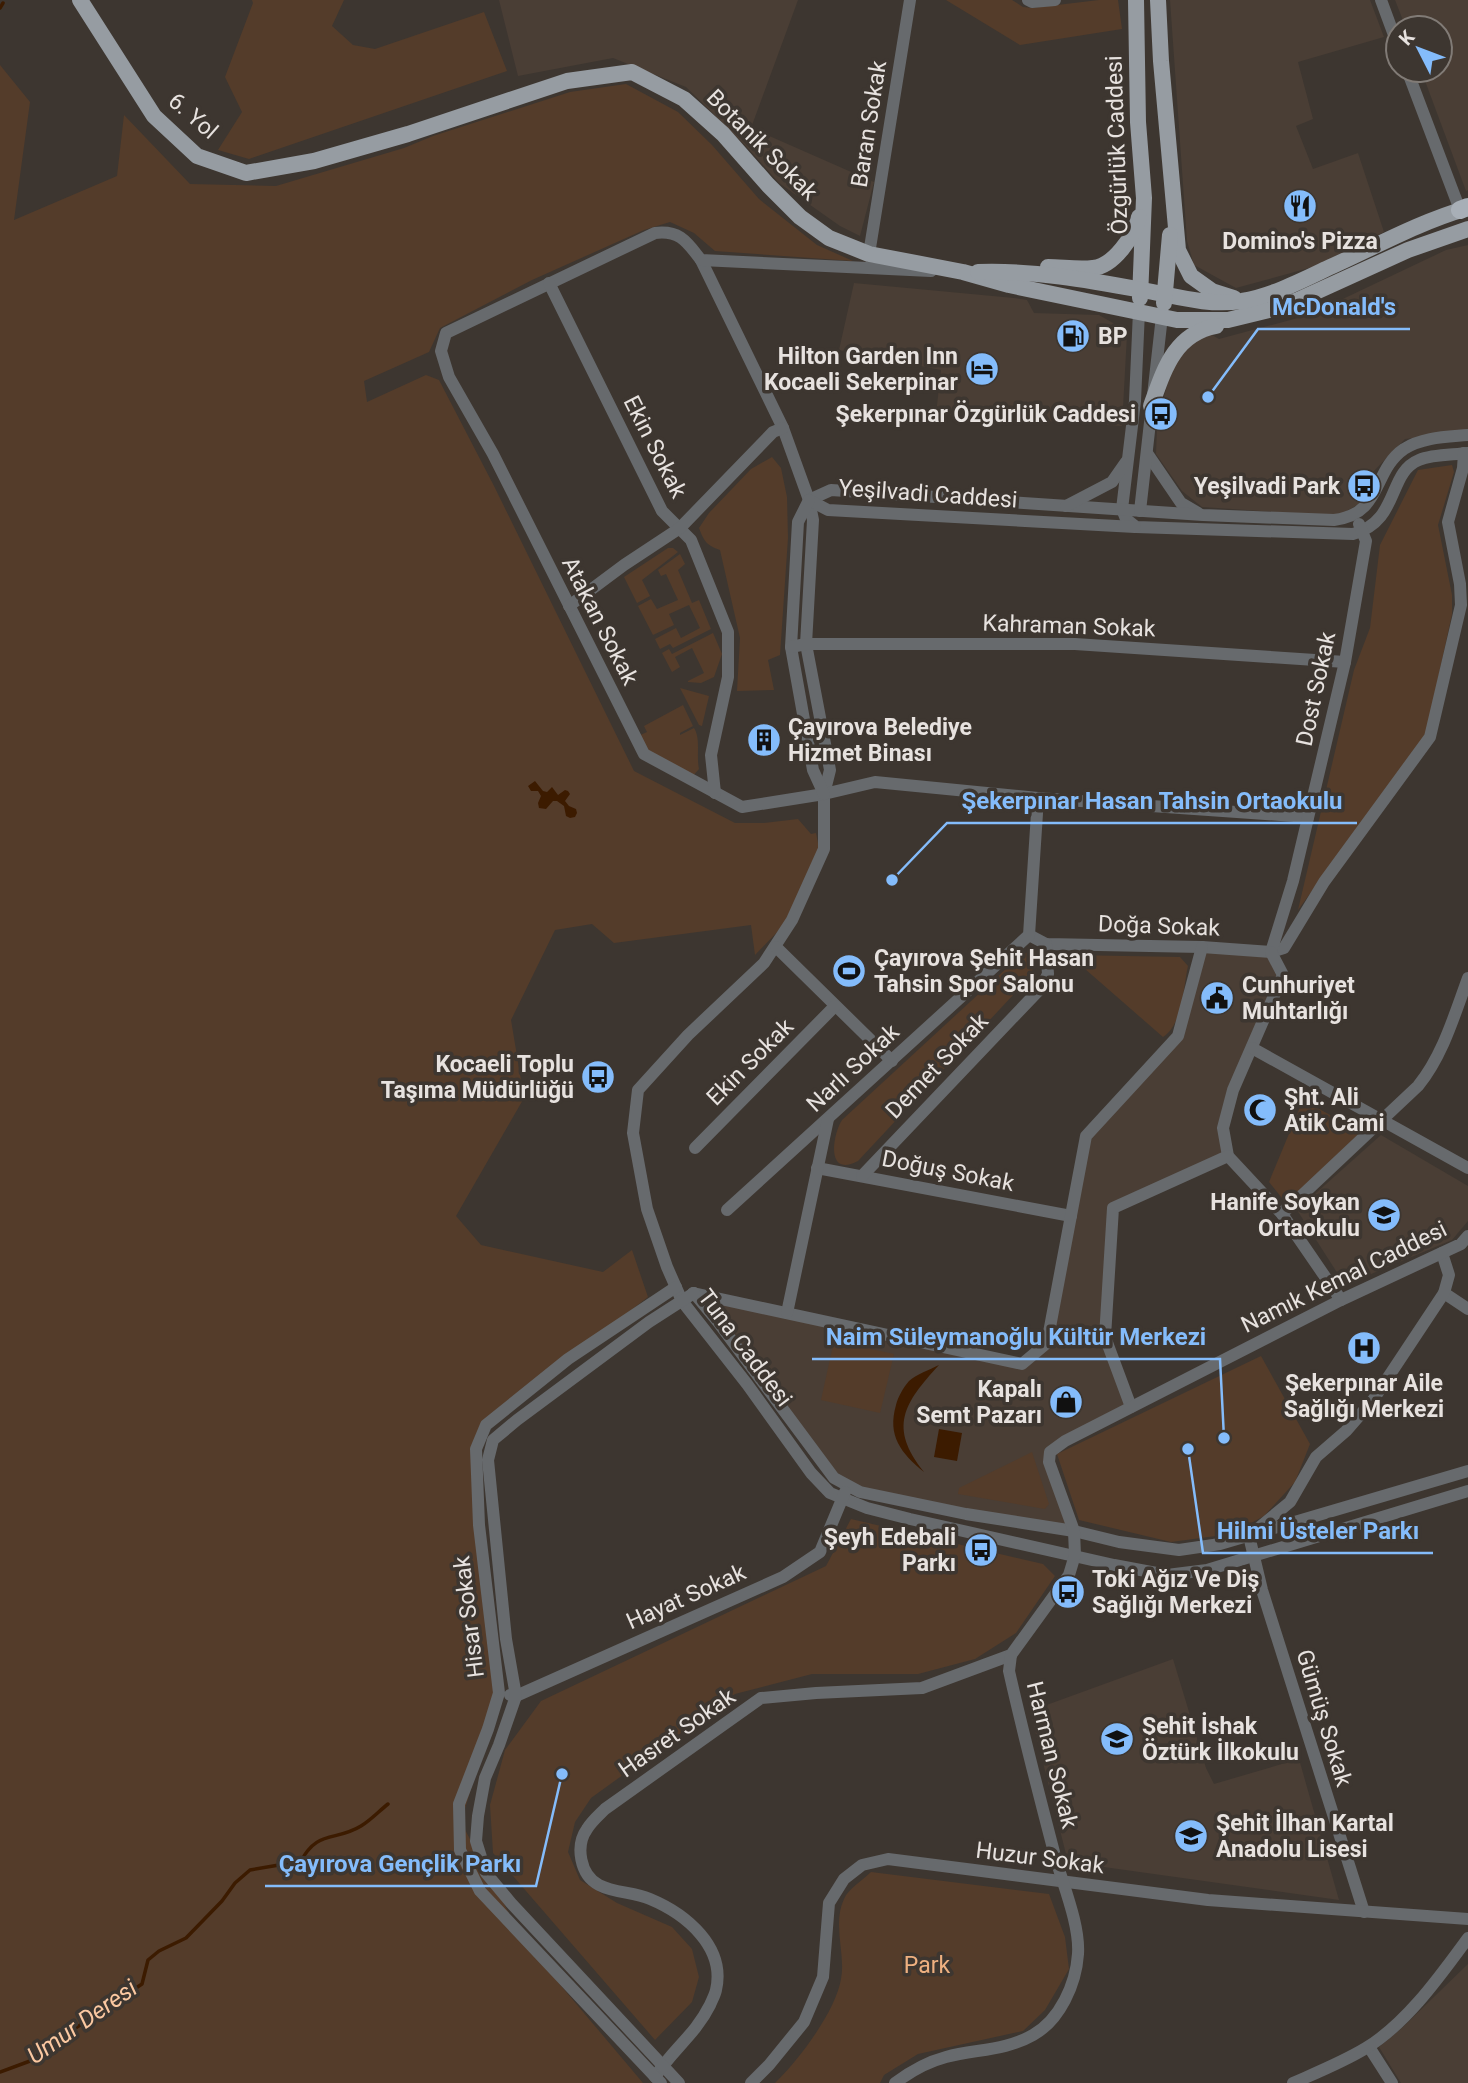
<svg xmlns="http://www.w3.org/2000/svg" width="1468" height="2083" font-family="Roboto,sans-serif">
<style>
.built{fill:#4a3e35}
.green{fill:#543c2a}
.water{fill:#3c1b00}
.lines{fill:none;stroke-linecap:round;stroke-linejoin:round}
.stream{stroke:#3c1b00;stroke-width:3.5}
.minor{stroke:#676a6d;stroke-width:12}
.major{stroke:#969ca2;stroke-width:16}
.highway{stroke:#a8afb7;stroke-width:18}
.labels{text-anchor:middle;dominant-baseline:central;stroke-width:7;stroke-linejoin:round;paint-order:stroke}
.street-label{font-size:23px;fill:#e7e2df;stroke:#3d3630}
.poi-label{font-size:23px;font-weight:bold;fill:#e7e2df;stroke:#3d3630;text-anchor:start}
.park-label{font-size:23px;fill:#eeb080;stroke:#3d3630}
.water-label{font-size:24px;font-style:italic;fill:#fbc8a1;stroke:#3d3630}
.leader{fill:none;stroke:#84bcfb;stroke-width:2.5}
.callout-dot{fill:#84bcfb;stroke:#3d3630;stroke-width:2.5}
.callout-label{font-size:24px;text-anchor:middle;font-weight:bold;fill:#84bcfb;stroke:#3d3630;stroke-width:7;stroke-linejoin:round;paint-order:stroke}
</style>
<rect width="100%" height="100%" fill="#3d3630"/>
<g class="built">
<path d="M 499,0 L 798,0 L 751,128 L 874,182 L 860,236 L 840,226 L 779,183 L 745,145 L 686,87 L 613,58 L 518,76 Z"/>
<path d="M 1170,0 L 1370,0 L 1384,37 L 1298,62 L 1313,119 L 1296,126 L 1313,169 L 1358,153 L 1384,232 L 1320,265 L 1236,288 L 1194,265 L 1187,241 Z"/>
<path d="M 1395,0 L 1468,0 L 1468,190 L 1466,191 L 1421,70 L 1440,70 L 1440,28 L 1406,28 Z"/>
<path d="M 1468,245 L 1468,431 L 1405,439 L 1372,473 L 1359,504 L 1338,516 L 1202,507 L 1182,491 L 1156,454 L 1157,428 L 1162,404 L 1168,382 L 1181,351 L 1199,337 L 1212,335 L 1219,339 L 1309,315 L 1446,250 Z"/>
<path d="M 854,283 L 1014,298 L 1027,300 L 1034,313 L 1099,315 L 1113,323 L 1127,335 L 1122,426 L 936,414 L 941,370 L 839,350 Z"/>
<path d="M 1202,947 L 1271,952 L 1284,974 L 1221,1129 L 1227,1156 L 1113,1208 L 1105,1337 L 1133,1405 L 1051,1452 L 1076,1533 L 860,1491 L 832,1477 L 718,1322 L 690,1299 L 691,1291 L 1022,1364 L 1046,1342 L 1086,1137 L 1178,1037 Z"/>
<path d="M 1381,1135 L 1468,1186 L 1468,1221 L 1452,1240 L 1345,1285 L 1297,1210 Z"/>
<path d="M 1173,1659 L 1206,1768 L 1214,1784 L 1299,1759 L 1339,1900 L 1068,1862 L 1030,1711 Z"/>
<path d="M 1468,1964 L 1468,2083 L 1401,2083 L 1379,2047 L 1403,2027 Z"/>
</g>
<g class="green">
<path d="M 252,0 L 344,0 L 332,26 L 353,45 L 375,49 L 484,12 L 507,71 L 249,159 L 218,150 L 242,112 L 225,77 L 253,3 Z"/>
<path d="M 946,0 L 1012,0 L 1023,7 L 1032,8 L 1099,0 L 1118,0 L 1122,29 L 1020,45 Z"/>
<path d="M 0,65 L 30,102 L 14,220 L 117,176 L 124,115 L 190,184 L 276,186 L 404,148 L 433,136 L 570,92 L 626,84 L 678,112 L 712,145 L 759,199 L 817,245 L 853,261 L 715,251 L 694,233 L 670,222 L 644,230 L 532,280 L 440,328 L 429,352 L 364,381 L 367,402 L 426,375 L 439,380 L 494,486 L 634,771 L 735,823 L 764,823 L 798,819 L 811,834 L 816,833 L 819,848 L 784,925 L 755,955 L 751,925 L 614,943 L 592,924 L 555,930 L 511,1020 L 524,1098 L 456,1216 L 481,1245 L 603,1272 L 632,1250 L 648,1297 L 486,1423 L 475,1451 L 499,1696 L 461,1822 L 524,1942 L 643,2083 L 0,2083 Z"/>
<path d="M 772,457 L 781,468 L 787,497 L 788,538 L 780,655 L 768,660 L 774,690 L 737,691 L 740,638 L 720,550 C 706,545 704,541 699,528 L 709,513 L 751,469 Z"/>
<path d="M 1452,465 L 1454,472 L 1438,525 L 1452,595 L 1452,614 L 1426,734 L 1298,910 L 1354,670 L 1370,628 L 1380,545 L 1418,470 Z"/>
<path d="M 668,548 L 673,548 L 678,552 L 642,580 L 650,596 L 637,603 L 624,577 Z"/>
<path d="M 680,554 L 685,564 L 678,570 L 692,603 L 699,600 L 711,629 L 673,648 L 670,644 L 660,649 L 655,639 L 676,628 L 681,638 L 700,628 L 689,605 L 669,614 L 674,625 L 653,635 L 638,606 L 651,599 L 657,609 L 678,600 L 666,574 L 661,576 L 658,570 Z"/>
<path d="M 713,633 L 722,654 L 714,677 L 701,683 L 688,682 L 688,681 L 704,673 L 692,648 L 675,657 L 680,667 L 672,672 L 662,653 L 669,649 L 672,654 Z"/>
<path d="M 680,688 L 709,696 L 702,726 L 699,725 Z"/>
<path d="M 683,705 L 693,726 L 680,733 L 680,735 L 694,728 C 701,739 696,755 699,769 L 691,778 L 651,756 L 638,736 L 647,732 L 644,726 Z"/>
<path d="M 1029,952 L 1033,969 L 1029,978 L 858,1161 C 826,1178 832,1136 842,1120 L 1022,954 Z"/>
<path d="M 1069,955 L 1180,957 L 1188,966 C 1183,988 1183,1024 1163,1037 Z"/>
<path d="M 1303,1100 L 1361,1132 L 1286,1203 L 1269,1182 Z"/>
<path d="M 834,1341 L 894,1354 L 880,1413 L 821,1400 Z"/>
<path d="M 1261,1356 L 1310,1444 L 1295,1482 L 1264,1516 L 1231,1534 L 1171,1542 L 1079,1520 L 1057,1454 Z"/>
<path d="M 1032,1452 L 1049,1504 L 1045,1509 L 958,1494 L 959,1488 Z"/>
<path d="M 851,1519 L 1043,1564 L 1055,1576 L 1016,1633 L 975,1659 L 918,1674 L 812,1674 L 735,1694 L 591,1798 L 575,1822 L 568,1852 L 580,1880 L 617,1903 L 672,1927 L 692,1949 L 699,1977 L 692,2002 L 655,2040 L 493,1853 L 490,1805 L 505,1750 L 541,1701 L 826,1566 Z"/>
<path d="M 871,1872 L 1049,1894 L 1065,1937 L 1069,1969 L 1045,2010 L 1023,2031 L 918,2054 L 884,2075 L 880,2083 L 775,2083 C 798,2061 836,2011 841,1979 C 846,1954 832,1925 844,1899 C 848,1889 863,1880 871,1872 Z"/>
</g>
<g class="water">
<path d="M 535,781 L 543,791 L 547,792 L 552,787 L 558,795 L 565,790 L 568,791 L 570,794 L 565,801 L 569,806 L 576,809 L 577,813 L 575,817 L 570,818 L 566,816 L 564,806 L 557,801 L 553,801 L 546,809 L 539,808 L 538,803 L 541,796 L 538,791 L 531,791 L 528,786 Z"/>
<path d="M 939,1365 C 904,1403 888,1427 924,1472 C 901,1453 887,1436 896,1405 C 898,1397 903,1388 909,1381 C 917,1374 929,1370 939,1365 Z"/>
<path d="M 939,1429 L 962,1433 L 957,1461 L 934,1457 Z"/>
</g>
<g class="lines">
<g class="stream">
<path d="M 0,8 L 3,3"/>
<path d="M 0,2072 L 30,2061 L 50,2045 L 142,1984 L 148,1960 L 159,1951 L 186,1938 L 222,1901 L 235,1883 L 250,1870 L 279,1865 L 300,1863 C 317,1829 335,1842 361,1826 C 371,1820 379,1811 388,1804"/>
</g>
<g class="minor">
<path d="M 1028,0 L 1032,2 L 1055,0"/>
<path d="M 1381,0 L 1398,46"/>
<path d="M 1407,70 L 1460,210"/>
<path d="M 869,254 L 910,0"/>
<path d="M 701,260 L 783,428 L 809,500 L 813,520 L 806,644 L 830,770 L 824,794 L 824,849 L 792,920 L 764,963 L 688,1035 L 638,1090 L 633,1133 L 647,1209 L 667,1267 L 682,1301 L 747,1384 L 811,1473 L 830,1493 L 867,1508 L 910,1519 L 1114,1565 L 1167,1575 L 1207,1570 L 1468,1491"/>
<path d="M 931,271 L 701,260 C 687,242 680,230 655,233 L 446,333 L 441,351 L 449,377 L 493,454 L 644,754 L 742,807 L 824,794 L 875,782 L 1038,798 L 1308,817"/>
<path d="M 549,283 L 662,511 L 691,540 L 728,632 L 728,677 L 711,755 L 715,793"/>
<path d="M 1139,311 L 1135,401 L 1122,509 L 1126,519 L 1136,527 L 1353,534 C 1400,521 1387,473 1419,460 C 1433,454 1453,455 1468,453"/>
<path d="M 1147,453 L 1181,503 L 1198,513"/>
<path d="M 809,500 L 831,490 L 1203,515 L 1334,520 C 1383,514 1372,471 1404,449 C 1423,437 1447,437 1468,435"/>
<path d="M 809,500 L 828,510 L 1135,527"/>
<path d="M 809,500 L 798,522 L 791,647 L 813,770 L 824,794"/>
<path d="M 1066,506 L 1112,482 L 1126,462"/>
<path d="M 1140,511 L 1162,316"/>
<path d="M 569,606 L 624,565 L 680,528 L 773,432 L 783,428"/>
<path d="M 791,647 L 806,644 L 1075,644 L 1345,662"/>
<path d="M 1029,935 L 1046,944 L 1202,947 L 1271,952 L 1284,948 L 1324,882 L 1430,737 L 1461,605 L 1460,584 L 1448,522 L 1463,468 L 1464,453"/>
<path d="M 776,947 L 892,1061"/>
<path d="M 1271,952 L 1293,881 L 1345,662 L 1366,541 L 1359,524"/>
<path d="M 1271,952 L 1283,975 L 1233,1090 L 1223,1128 L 1228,1156 L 1282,1214 L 1341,1300"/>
<path d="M 1252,1048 L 1468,1168"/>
<path d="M 695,1148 L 835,1006"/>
<path d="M 817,1168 L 1071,1216"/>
<path d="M 862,1176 L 1041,988 L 1048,974 L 1046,944"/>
<path d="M 727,1210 L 1029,935 L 1038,798"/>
<path d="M 1282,1214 L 1418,1086 C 1443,1055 1454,1016 1468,978"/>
<path d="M 693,1293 L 1022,1364 L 1047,1343 L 1086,1136 L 1178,1036 L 1202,947"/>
<path d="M 694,1293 L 718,1322 L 834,1478 L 860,1492 L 966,1514 L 1074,1531 L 1119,1542 L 1179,1550 L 1220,1544 L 1468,1471"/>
<path d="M 1444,1293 L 1468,1309"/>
<path d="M 787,1313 L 828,1119"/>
<path d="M 1131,1407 L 1105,1337 L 1113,1208 L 1228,1156"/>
<path d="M 510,1695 L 516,1696 L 783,1577 L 820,1552 L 845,1492"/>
<path d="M 1364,1912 L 1262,1590 L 1249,1536 L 1290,1502 L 1316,1457 L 1346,1431 L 1373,1400 L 1444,1293 L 1449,1275 L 1442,1253"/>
<path d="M 1369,2047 L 1392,2083"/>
<path d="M 655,2077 C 672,2050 695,2035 710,2005 C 712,2000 715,1995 716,1990 C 726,1947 686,1914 650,1899 C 634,1892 614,1893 599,1885 C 580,1875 575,1846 587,1829 C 591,1822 599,1815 605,1809 L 761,1698 L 816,1693 L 922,1688 L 1011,1655 L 1069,1575 L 1075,1555 L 1074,1531 L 1049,1462 L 1050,1452 L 1065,1441 L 1341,1300 L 1461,1244 L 1468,1236"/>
<path d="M 661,2083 L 480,1891 L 460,1850 L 459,1804 L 488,1729 L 499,1693 L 479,1525 L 476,1449 L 486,1425 L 568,1359 L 676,1287"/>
<path d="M 679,2083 L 511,1903 L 486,1873 L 476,1841 L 478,1816 L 485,1778 L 499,1745 L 516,1696 L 506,1639 L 488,1460 L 493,1440 L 517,1420 L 649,1322 L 694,1293"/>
<path d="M 751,2083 L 769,2065 L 804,2022 L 823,1977 L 829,1903 L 844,1879 L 862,1865 L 888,1859 L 1208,1900 L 1468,1919"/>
<path d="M 895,2083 C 911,2071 927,2062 946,2057 C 976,2049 1005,2051 1033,2035 C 1060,2020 1076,1984 1078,1954 C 1080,1925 1063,1885 1055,1856 C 1039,1795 1023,1733 1009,1671 L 1011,1655"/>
<path d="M 1293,2083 C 1318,2072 1343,2062 1366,2048 C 1407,2023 1440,1976 1468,1938"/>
</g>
<g class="major">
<path d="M 80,0 L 154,116 L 197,156 L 246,173 L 314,161 L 408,134 L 567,81 L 632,72 L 684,99 L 723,134 L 768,185 L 800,217 L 829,238 L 869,254 L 963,272 L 1009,285 L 1177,320 L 1228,320 L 1273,309 L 1298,300 L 1408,250 L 1468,229"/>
<path d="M 1136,0 L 1138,122 L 1144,198 L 1140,298"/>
<path d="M 1158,0 L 1161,61 L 1178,250 L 1191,276 L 1212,291 L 1234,298"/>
<path d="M 1048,267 C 1062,267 1078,270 1093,268 C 1114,266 1134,236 1139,217"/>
<path d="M 978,272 C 1032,270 1088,280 1142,290 C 1176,296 1206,306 1242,301 C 1271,296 1299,282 1326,269 C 1373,248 1419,222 1468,208"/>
<path d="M 1164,303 L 1170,235"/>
<path d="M 1151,406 C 1164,370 1174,334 1216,326"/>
</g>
<path class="highway" d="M 1460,210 L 1468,207"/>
</g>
<defs>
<g id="restaurant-disc" transform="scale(1.75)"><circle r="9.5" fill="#84bcfb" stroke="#3d3630"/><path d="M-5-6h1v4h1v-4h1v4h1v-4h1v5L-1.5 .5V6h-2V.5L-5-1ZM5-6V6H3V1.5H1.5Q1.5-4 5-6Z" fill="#111"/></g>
<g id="fuel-disc" transform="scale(1.75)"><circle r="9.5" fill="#84bcfb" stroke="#3d3630"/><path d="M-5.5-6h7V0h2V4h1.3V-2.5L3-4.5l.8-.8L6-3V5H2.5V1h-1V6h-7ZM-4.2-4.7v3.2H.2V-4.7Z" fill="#111"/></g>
<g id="hotel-disc" transform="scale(1.75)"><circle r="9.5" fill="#84bcfb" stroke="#3d3630"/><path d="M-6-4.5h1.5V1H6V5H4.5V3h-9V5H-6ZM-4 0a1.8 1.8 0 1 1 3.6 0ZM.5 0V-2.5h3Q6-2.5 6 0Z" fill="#111"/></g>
<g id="bus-disc" transform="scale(1.75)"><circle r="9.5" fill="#84bcfb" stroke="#3d3630"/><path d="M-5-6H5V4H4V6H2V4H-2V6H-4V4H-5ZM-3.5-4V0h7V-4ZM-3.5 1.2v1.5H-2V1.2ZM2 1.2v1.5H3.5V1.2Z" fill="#111"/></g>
<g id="building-disc" transform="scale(1.75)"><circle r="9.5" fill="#84bcfb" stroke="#3d3630"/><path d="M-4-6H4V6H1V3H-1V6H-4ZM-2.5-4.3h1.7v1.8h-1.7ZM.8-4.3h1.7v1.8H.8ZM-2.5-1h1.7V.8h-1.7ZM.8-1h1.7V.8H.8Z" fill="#111"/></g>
<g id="stadium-disc" transform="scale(1.75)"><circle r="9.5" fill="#84bcfb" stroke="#3d3630"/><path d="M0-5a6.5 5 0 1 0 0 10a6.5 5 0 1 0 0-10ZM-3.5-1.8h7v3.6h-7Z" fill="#111"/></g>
<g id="civic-disc" transform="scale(1.75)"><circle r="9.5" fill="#84bcfb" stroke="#3d3630"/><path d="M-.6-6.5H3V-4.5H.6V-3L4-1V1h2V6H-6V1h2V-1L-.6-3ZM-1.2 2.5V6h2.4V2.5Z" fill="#111"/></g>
<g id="mosque-disc" transform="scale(1.75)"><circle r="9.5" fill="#84bcfb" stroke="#3d3630"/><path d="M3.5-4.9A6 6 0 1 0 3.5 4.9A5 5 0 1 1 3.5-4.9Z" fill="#111"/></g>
<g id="school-disc" transform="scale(1.75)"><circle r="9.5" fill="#84bcfb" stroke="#3d3630"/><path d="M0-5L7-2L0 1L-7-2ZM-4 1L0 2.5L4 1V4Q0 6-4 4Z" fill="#111"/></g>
<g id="hospital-disc" transform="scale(1.75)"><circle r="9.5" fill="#84bcfb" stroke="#3d3630"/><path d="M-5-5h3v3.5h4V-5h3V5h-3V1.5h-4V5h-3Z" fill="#111"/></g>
<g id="shop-disc" transform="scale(1.75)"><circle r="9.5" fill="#84bcfb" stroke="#3d3630"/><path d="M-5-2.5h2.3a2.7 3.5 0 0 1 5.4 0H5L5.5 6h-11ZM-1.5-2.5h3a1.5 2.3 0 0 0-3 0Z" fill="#111"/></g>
</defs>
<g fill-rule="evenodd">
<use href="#restaurant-disc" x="1300" y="206"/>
<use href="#fuel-disc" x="1073" y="336"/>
<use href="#hotel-disc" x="982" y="369"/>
<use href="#bus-disc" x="1161" y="414"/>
<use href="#bus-disc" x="1364" y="486"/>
<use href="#building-disc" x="764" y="740"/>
<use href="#stadium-disc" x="849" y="971"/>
<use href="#civic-disc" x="1217" y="998"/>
<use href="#bus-disc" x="598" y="1077"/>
<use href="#mosque-disc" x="1260" y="1110"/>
<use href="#school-disc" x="1384" y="1215"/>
<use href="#hospital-disc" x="1364" y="1348"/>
<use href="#shop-disc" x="1066" y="1402"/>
<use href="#bus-disc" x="981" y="1550"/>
<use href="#bus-disc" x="1068" y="1592"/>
<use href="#school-disc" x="1117" y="1739"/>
<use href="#school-disc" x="1191" y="1836"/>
</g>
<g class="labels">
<g class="street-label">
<text transform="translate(193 116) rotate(41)">6. Yol</text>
<text transform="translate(869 124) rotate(-81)">Baran Sokak</text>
<text transform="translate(762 145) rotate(45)">Botanik Sokak</text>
<text transform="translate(1117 145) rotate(-92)">Özgürlük Caddesi</text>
<text transform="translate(655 447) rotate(63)">Ekin Sokak</text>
<text transform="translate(928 494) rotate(4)">Yeşilvadi Caddesi</text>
<text transform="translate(600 621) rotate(63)">Atakan Sokak</text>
<text transform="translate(1069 626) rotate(2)">Kahraman Sokak</text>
<text transform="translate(1316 689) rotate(-78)">Dost Sokak</text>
<text transform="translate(1159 926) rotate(2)">Doğa Sokak</text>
<text transform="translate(750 1062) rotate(-45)">Ekin Sokak</text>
<text transform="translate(937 1066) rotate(-46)">Demet Sokak</text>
<text transform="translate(853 1068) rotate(-43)">Narlı Sokak</text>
<text transform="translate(948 1171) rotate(11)">Doğuş Sokak</text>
<text transform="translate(1344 1277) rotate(-26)">Namık Kemal Caddesi</text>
<text transform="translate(745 1348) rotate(53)">Tuna Caddesi</text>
<text transform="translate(686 1597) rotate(-24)">Hayat Sokak</text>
<text transform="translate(469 1617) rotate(-97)">Hisar Sokak</text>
<text transform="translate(1324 1718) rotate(73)">Gümüş Sokak</text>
<text transform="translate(677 1733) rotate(-35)">Hasret Sokak</text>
<text transform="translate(1052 1755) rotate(76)">Harman Sokak</text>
<text transform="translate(1040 1858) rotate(7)">Huzur Sokak</text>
</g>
<g class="poi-label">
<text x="1300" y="241" text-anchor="middle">Domino's Pizza</text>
<text x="1098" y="336">BP</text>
<text x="958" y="356" text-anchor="end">Hilton Garden Inn<tspan x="958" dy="26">Kocaeli Sekerpinar</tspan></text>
<text x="1136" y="414" text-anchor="end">Şekerpınar Özgürlük Caddesi</text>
<text x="1340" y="486" text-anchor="end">Yeşilvadi Park</text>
<text x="788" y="727">Çayırova Belediye<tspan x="788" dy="26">Hizmet Binası</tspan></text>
<text x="874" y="958">Çayırova Şehit Hasan<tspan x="874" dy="26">Tahsin Spor Salonu</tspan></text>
<text x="1242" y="985">Cunhuriyet<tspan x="1242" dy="26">Muhtarlığı</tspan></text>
<text x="574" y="1064" text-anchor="end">Kocaeli Toplu<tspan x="574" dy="26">Taşıma Müdürlüğü</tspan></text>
<text x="1284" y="1097">Şht. Ali<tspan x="1284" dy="26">Atik Cami</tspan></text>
<text x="1360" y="1202" text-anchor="end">Hanife Soykan<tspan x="1360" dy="26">Ortaokulu</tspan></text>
<text x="1364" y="1383" text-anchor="middle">Şekerpınar Aile<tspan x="1364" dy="26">Sağlığı Merkezi</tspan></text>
<text x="1042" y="1389" text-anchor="end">Kapalı<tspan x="1042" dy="26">Semt Pazarı</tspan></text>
<text x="956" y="1537" text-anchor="end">Şeyh Edebali<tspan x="956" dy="26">Parkı</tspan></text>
<text x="1092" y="1579">Toki Ağız Ve Diş<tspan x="1092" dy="26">Sağlığı Merkezi</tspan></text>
<text x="1142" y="1726">Şehit İshak<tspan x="1142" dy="26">Öztürk İlkokulu</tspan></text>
<text x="1216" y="1823">Şehit İlhan Kartal<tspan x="1216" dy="26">Anadolu Lisesi</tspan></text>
</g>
<g class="park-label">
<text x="927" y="1965">Park</text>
</g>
<g class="water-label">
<text transform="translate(82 2022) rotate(-35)">Umur Deresi</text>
</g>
</g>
<path class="leader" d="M1208 397L1258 329H1410M892 880L947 823H1357M1224 1438L1220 1359H812M1188 1449L1203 1553H1433M562 1774L536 1886H265"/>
<g class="callout-dot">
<circle cx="1208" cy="397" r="7"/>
<circle cx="892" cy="880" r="7"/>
<circle cx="1224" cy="1438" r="7"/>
<circle cx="1188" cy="1449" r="7"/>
<circle cx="562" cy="1774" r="7"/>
</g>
<g class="callout-label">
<text x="1334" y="315">McDonald's</text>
<text x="1152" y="809">Şekerpınar Hasan Tahsin Ortaokulu</text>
<text x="1016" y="1345">Naim Süleymanoğlu Kültür Merkezi</text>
<text x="1318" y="1539">Hilmi Üsteler Parkı</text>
<text x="400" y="1872">Çayırova Gençlik Parkı</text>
</g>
<g transform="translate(1419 49) rotate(312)"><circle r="33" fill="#3d3630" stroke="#817b76" stroke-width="2"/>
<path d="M0-5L12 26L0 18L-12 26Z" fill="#84bcfb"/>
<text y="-10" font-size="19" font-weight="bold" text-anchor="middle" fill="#e7e2df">K</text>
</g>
</svg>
